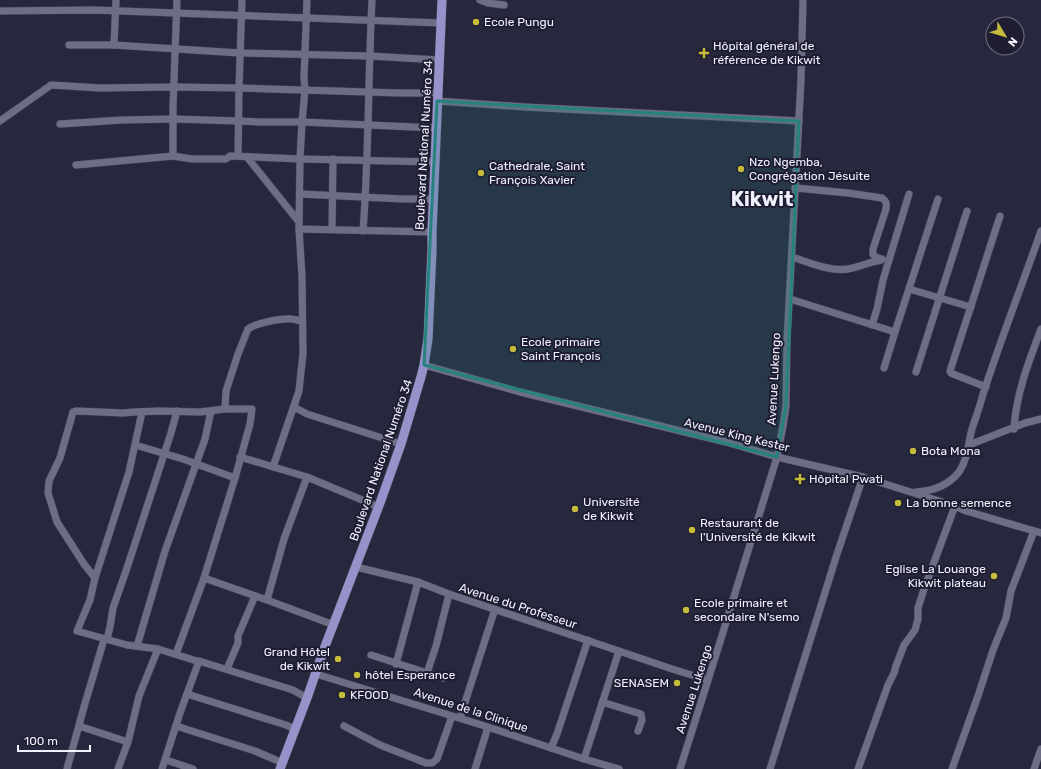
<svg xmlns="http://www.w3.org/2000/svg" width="1041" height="769" font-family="Rubik,sans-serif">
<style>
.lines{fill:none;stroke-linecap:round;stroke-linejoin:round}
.minor-casing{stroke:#424153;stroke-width:8}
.major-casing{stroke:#424153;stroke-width:10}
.minor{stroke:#6d6d86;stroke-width:7}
.major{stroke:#9593c9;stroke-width:9}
.marked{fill:#26827c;fill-opacity:0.2;stroke:#26827c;stroke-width:3;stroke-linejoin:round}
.poi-dot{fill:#c6bc3c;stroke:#1e1d32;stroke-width:1.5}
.labels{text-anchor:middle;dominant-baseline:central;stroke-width:4;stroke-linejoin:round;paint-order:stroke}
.poi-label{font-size:12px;fill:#f2f2fe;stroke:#1e1d32;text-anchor:start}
.street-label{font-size:12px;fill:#f2f2fe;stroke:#1e1d32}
.town-label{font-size:20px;font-weight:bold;fill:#f2f2fe;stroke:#1e1d32}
</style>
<rect width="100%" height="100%" fill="#27273d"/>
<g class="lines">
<g class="minor-casing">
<g id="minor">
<path d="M 480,0 L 488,3 L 504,5"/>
<path d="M 0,11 L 94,10 L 441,23"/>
<path d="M 69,45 L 114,45 L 240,53 L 370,56 L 439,60"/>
<path d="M 114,45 L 116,0"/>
<path d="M 437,101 L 525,107 L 799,121"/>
<path d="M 0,121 L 51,85 L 100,88 L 175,87 L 239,88 L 399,93 L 438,93"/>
<path d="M 60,124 L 122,120 L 174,119 L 238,121 L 261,122 L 302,122 L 436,128"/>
<path d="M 173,156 L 173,107 L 177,0"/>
<path d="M 238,156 L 239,88 L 242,0"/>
<path d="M 247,157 L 299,222"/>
<path d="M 76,165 L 173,156 L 192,159 L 226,159 L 230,156 L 300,159 L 435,162"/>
<path d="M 796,188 L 848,193 L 882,198 C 886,201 887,203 886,209 L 873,249 L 873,254 L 875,257 L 882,259"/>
<path d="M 300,194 L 403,199 L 433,199"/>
<path d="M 299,229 L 432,232"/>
<path d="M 332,229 L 333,159"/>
<path d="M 363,231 C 369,154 368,77 372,0"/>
<path d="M 792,257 C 808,262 830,272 848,269 C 859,267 870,262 881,260"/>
<path d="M 909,289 L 971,307"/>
<path d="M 790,299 L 895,332"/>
<path d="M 872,325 L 877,309 L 883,280 L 909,194"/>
<path d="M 424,365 L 520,392 L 726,442 L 777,457 L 863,477 L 955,506 L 966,511 L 1041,533"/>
<path d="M 884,368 L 895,332 L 938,199"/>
<path d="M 916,372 L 967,211"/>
<path d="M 986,387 L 953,374 L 951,373 L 950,371 L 1000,216"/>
<path d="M 294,407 L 307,414 L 401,444"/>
<path d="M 225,409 L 226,391 L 238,354 L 248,329 C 254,324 277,319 286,319 C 291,318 297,320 302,321"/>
<path d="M 142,412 L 129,472 L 95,578 L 90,600 L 77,631 L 127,645 L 158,649 L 197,661 L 199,661 L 293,690 L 307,698"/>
<path d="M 1014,429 C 1016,394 1029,361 1041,329"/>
<path d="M 135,445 L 183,459 L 235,478"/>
<path d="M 969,445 L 1025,423 L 1041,419"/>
<path d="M 240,457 L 307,477 L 379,507"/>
<path d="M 273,467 L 299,391 L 303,353 L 302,276 L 299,229 L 300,159 L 302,122 L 305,90 L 304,78 L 307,0"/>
<path d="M 916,492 C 933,491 948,486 959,472 C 968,459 968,443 972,429 C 976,417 980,406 983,394 C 1001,339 1022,285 1041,231"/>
<path d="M 356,567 L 418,582 L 449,594 L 619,651 L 672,669 L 708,680"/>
<path d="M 95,578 L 84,564 L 57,522 L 48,493 L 49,481 L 60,458 L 73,412 L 77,411 L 123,413 L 134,412 L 160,411 L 200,412 L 225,409 L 252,409 L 250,424 L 235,478 L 204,578 L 176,654"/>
<path d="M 204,578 L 267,600 L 334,625"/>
<path d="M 267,600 L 284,539 L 307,477"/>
<path d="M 107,639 L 110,627 L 113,608 L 127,568 L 171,433 L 177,411"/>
<path d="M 137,646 L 165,551 L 205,439 L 211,411"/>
<path d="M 371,655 L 443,678"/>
<path d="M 396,664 L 418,582"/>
<path d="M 227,669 L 238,643 L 238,636 L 255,596"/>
<path d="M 427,673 L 436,646 L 449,594"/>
<path d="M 316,674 L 488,727 L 584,759 L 619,769"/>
<path d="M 187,694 L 286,725 L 295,729"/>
<path d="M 602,702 L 641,714 L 642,720 L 638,731"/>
<path d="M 460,718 L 495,609"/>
<path d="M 79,726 L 128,742"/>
<path d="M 176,726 L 255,751 L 283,763"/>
<path d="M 344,726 L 380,745 L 426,763 L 432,763 L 437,759 L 452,716"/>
<path d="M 551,748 L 557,734 L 588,640"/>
<path d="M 584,759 L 619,651"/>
<path d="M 166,760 L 193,769"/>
<path d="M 67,769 C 78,727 90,685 103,643"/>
<path d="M 118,769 L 128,742 L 139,696 L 158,649"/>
<path d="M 162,769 L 180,713 L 199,661"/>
<path d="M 475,769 L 488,727"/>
<path d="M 680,769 L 720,642 L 777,457 L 783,426 L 786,406 L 787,340 L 801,80 L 803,0"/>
<path d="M 770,769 L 837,554 L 863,477"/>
<path d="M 858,769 L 888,685 L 894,673 L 896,666 L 904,645 L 915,630 L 918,619 L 918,608 L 924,589 L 955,506"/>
<path d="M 952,769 L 978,696 L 993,650 L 1006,618 L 1011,591 L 1034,531"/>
<path d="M 1034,769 L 1041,749"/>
</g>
</g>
<g class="major-casing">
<path id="major" d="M 280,769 L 307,698 L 324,649 L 380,503 L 401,444 L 421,377 L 424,365 L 428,339 L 432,251 L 432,232 L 442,0"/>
</g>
<use href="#minor" class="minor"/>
<use href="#major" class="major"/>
</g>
<path class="marked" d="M 437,101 L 799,121 L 786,406 L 777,457 L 424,365 Z"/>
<g class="poi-dot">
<circle cx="476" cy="22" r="4"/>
<path d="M702 47h4v4h4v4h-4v4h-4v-4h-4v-4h4z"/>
<circle cx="741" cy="169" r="4"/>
<circle cx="481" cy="173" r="4"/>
<circle cx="513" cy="349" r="4"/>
<circle cx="913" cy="451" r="4"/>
<path d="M798 473h4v4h4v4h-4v4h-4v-4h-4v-4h4z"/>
<circle cx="898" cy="503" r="4"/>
<circle cx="575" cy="509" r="4"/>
<circle cx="692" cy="530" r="4"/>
<circle cx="994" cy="576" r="4"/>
<circle cx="686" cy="610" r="4"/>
<circle cx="338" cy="659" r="4"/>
<circle cx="357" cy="675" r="4"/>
<circle cx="677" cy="683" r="4"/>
<circle cx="342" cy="695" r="4"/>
</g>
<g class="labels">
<g class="poi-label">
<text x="484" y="22">Ecole Pungu</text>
<text x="713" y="46">Hôpital général de<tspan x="713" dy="14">référence de Kikwit</tspan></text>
<text x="749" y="162">Nzo Ngemba,<tspan x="749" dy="14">Congrégation Jésuite</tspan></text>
<text x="489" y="166">Cathedrale, Saint<tspan x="489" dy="14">François Xavier</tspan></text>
<text x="521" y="342">Ecole primaire<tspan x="521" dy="14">Saint François</tspan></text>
<text x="921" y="451">Bota Mona</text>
<text x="809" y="479">Hôpital Pwati</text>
<text x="583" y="502">Université<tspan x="583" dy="14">de Kikwit</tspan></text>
<text x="906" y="503">La bonne semence</text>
<text x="700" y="523">Restaurant de<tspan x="700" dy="14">l'Université de Kikwit</tspan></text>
<text x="986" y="569" text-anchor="end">Eglise La Louange<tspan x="986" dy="14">Kikwit plateau</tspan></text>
<text x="694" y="603">Ecole primaire et<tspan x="694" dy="14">secondaire N'semo</tspan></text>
<text x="330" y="652" text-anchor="end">Grand Hôtel<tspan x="330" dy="14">de Kikwit</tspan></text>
<text x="365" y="675">hôtel Esperance</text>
<text x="669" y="683" text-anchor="end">SENASEM</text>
<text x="350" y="695">KFOOD</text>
</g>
<g class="street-label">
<text transform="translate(424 145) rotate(-87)">Boulevard National Numéro 34</text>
<text transform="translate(774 379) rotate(-87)">Avenue Lukengo</text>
<text transform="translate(737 435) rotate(14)">Avenue King Kester</text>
<text transform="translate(381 460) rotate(-71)">Boulevard National Numéro 34</text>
<text transform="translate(518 606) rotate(18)">Avenue du Professeur</text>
<text transform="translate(694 689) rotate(-72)">Avenue Lukengo</text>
<text transform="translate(471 710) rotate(18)">Avenue de la Clinique</text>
</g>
<g class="town-label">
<text x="762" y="199">Kikwit</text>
</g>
</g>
<g transform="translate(1005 36) rotate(128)"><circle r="19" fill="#1e1d32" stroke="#737284"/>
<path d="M0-3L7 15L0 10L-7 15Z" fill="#c6bc3c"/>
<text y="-6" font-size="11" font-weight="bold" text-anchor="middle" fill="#f2f2fe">N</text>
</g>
<path d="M18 745v6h72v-6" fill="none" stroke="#f2f2fe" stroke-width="2"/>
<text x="24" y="745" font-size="12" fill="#f2f2fe" stroke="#1e1d32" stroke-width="3" paint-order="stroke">100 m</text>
</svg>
